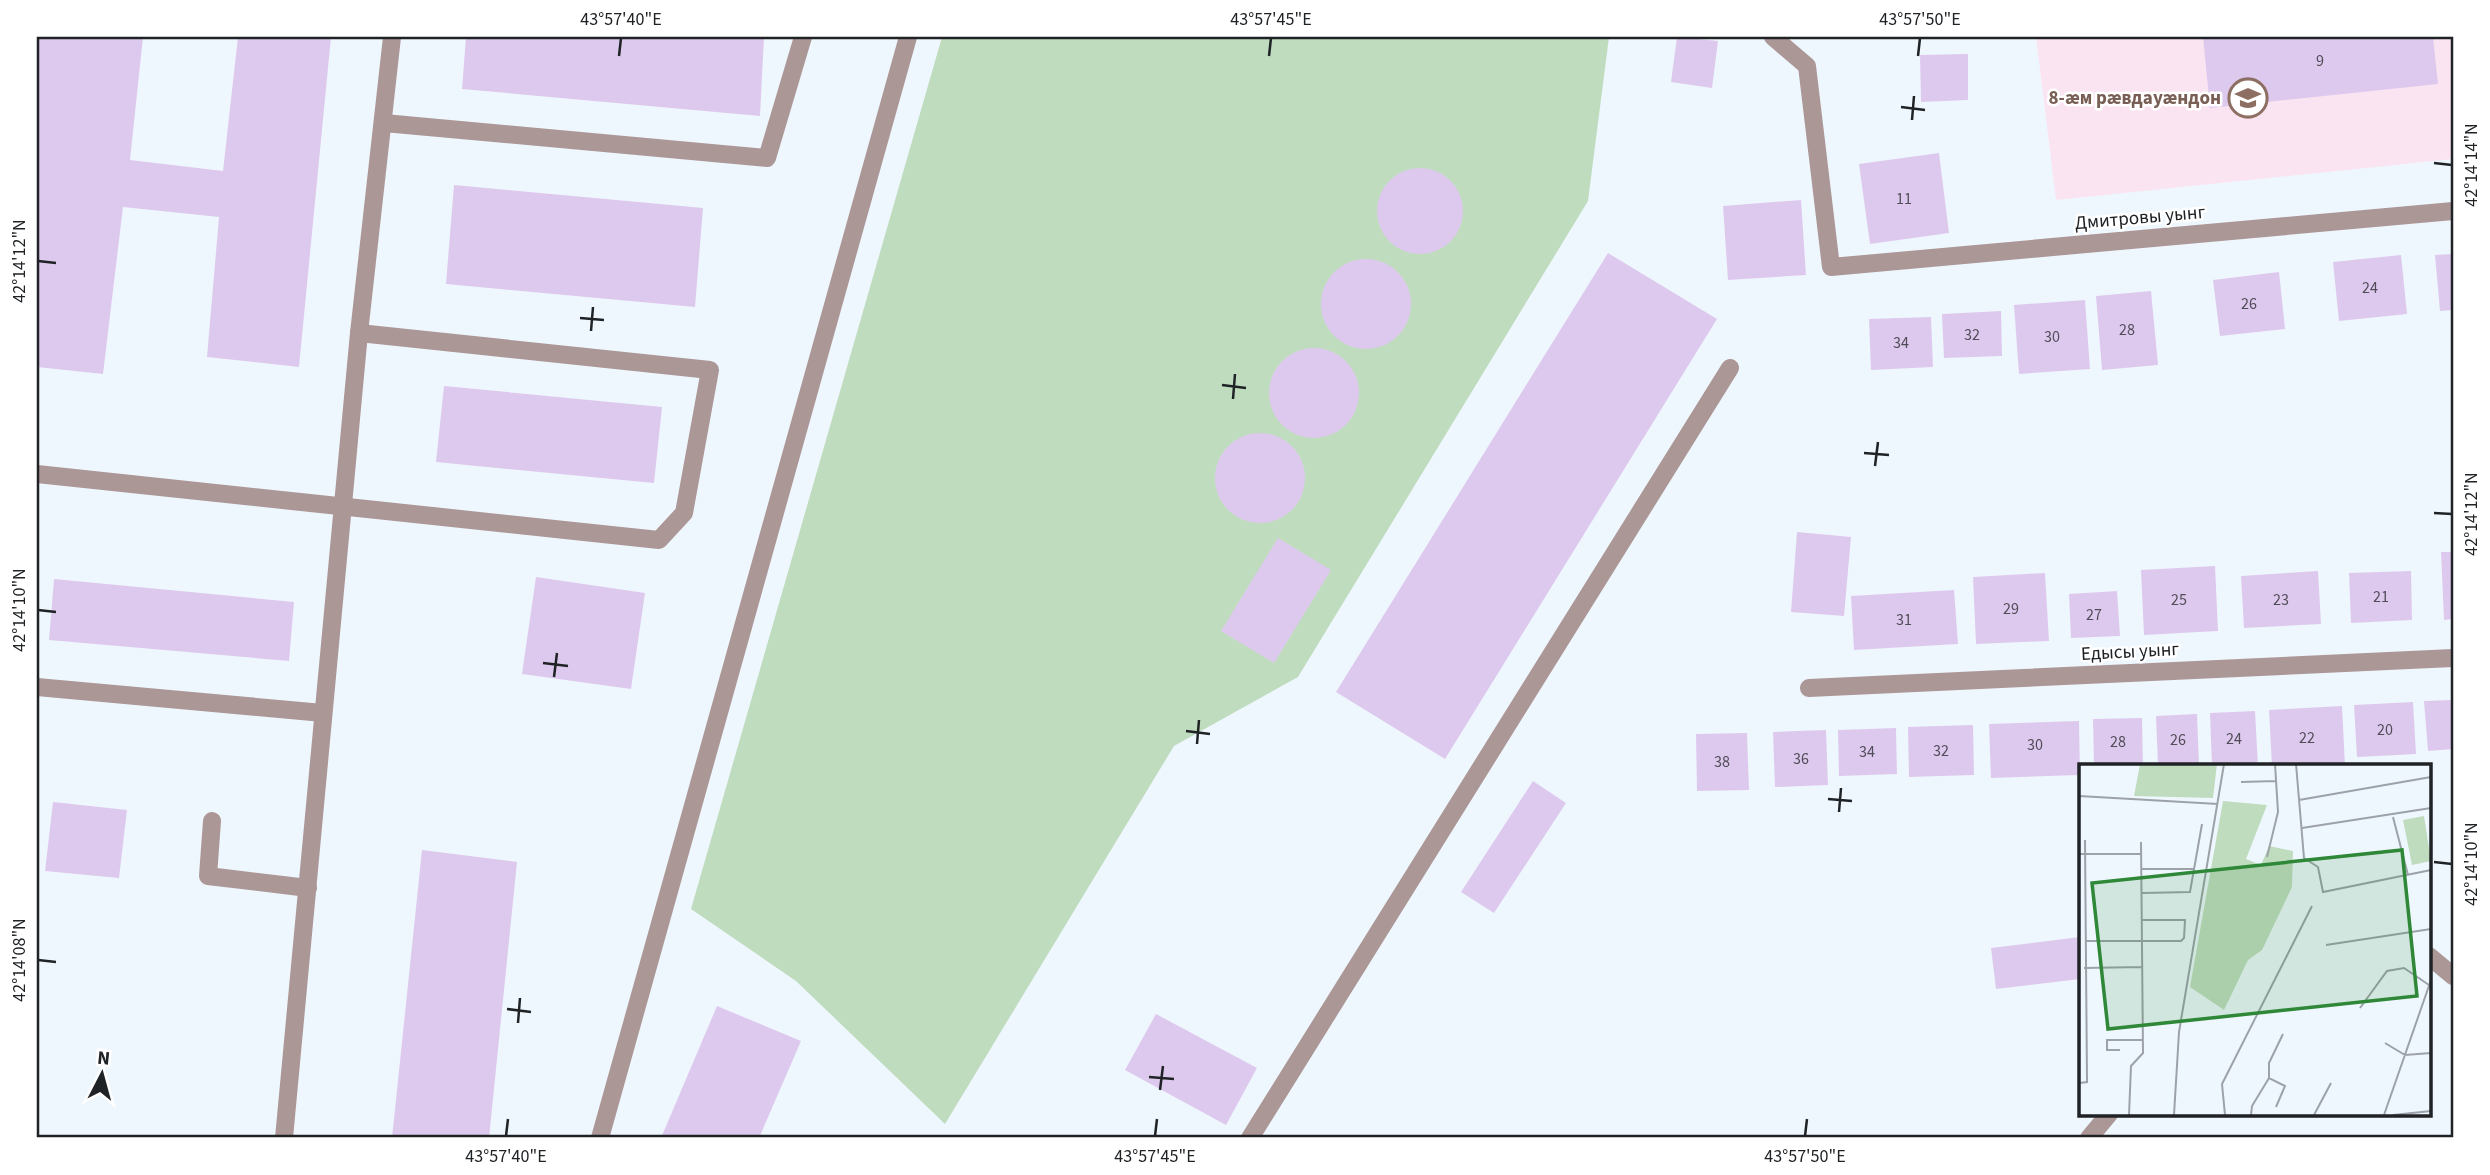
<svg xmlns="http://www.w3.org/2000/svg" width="2490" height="1175" font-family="'Source Sans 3',sans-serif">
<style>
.education{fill:#fbe4f2}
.green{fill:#c0dcbf}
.building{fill:#dec9ee}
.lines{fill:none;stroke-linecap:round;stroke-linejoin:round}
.minor{stroke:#ac9797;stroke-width:18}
.ticks{fill:none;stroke:#202326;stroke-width:2.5}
.labels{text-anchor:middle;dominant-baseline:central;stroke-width:5;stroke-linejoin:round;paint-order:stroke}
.number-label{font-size:16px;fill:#504c58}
.education-label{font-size:19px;font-weight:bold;fill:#785e54;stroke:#fff;text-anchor:end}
.street-label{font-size:19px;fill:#202326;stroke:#fff}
.inset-road{fill:none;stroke:#9ca2a8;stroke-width:2}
.view{fill:#2f8838;fill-opacity:0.15;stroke:#2f8838;stroke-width:3.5}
.inset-edge{fill:none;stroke:#202326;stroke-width:3.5}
.neatline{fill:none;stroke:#202326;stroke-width:2.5}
.ticks-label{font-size:18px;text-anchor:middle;fill:#202326}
</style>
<rect width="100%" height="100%" fill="#eff7fe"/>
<path class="education" d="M 2036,37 L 2453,37 L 2453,159 L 2056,200 Z"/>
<path class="green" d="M 942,37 L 1609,37 L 1588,201 L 1298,677 L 1174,746 L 945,1124 L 796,981 L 691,909 Z"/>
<g class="building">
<path d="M 37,37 L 143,37 L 130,160 L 223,171 L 238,37 L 331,37 L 299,367 L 207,357 L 219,217 L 123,207 L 103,374 L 37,367 Z"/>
<path d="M 466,37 L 764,37 L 760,116 L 462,89 Z"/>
<path d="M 1677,37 L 1718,41 L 1712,88 L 1671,82 Z"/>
<path d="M 2203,37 L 2433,37 L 2438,84 L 2210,108 Z"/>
<path d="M 1968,54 L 1968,100 L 1921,102 L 1920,55 Z"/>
<path d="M 1939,153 L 1949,233 L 1870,244 L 1859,164 Z"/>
<circle cx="1420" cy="211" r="43"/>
<path d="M 454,185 L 703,208 L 695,307 L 446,284 Z"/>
<path d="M 1801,200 L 1806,275 L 1728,280 L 1723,206 Z"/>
<path d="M 1608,253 L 1717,319 L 1445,759 L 1336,692 Z"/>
<path d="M 2453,254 L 2453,310 L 2440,311 L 2435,255 Z"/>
<path d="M 2401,255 L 2407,314 L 2339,321 L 2333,262 Z"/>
<circle cx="1366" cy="304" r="45"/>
<path d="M 2279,272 L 2285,329 L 2220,336 L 2213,280 Z"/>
<path d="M 2151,291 L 2158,365 L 2102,370 L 2096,296 Z"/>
<path d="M 2085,300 L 2090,369 L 2019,374 L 2014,305 Z"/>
<path d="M 2001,311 L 2002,356 L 1944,358 L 1942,314 Z"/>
<path d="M 1931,317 L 1933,367 L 1871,370 L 1869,319 Z"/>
<circle cx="1314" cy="393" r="45"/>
<path d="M 444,386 L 662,407 L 654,483 L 436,462 Z"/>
<circle cx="1260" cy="478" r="45"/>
<path d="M 1797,532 L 1851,537 L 1844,616 L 1791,612 Z"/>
<path d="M 1278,538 L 1331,570 L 1274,663 L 1221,631 Z"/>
<path d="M 2441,552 L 2453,552 L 2453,619 L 2444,620 Z"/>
<path d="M 2215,566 L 2218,631 L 2144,635 L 2141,570 Z"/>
<path d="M 2318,571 L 2321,624 L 2244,628 L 2241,576 Z"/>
<path d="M 2411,571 L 2412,620 L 2351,623 L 2349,573 Z"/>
<path d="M 2045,573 L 2049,641 L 1976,644 L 1973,577 Z"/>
<path d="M 536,577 L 645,593 L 631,689 L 522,674 Z"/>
<path d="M 54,579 L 294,602 L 289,661 L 49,640 Z"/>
<path d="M 1954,590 L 1958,644 L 1854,650 L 1851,596 Z"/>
<path d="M 2117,591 L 2120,636 L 2071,638 L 2069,594 Z"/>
<path d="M 2453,700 L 2453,749 L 2428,751 L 2424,701 Z"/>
<path d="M 2413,702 L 2416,754 L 2357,757 L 2354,705 Z"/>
<path d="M 2342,706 L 2345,766 L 2272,766 L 2269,710 Z"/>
<path d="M 2255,711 L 2258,766 L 2212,766 L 2210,713 Z"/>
<path d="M 2197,714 L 2199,765 L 2158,766 L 2156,716 Z"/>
<path d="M 2142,718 L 2143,766 L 2094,766 L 2093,719 Z"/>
<path d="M 2079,721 L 2080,775 L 1991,778 L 1989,724 Z"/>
<path d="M 1973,725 L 1974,775 L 1909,777 L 1908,727 Z"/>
<path d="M 1896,728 L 1897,774 L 1839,776 L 1838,730 Z"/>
<path d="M 1826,730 L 1828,785 L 1775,787 L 1773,732 Z"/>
<path d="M 1747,733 L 1749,790 L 1697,791 L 1696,734 Z"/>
<path d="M 1533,781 L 1566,803 L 1494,913 L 1461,892 Z"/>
<path d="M 53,802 L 127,810 L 119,878 L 45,871 Z"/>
<path d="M 422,850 L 517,862 L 489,1138 L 392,1138 Z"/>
<path d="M 2080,937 L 2080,979 L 1996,989 L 1991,948 Z"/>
<path d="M 717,1006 L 801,1041 L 759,1138 L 661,1138 Z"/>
<path d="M 1156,1014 L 1257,1068 L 1226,1125 L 1125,1070 Z"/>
</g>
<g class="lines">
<g class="minor">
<path d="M 1773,37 L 1807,66 L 1831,267 L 2453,211"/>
<path d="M 384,123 L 767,158 L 803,37"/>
<path d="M 37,474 L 659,540 L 684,513 L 710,370 L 359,333"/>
<path d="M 37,687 L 323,713"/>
<path d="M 1809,688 L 2453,658"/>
<path d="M 212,821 L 208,876 L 308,888"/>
<path d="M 2429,956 L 2453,976"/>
<path d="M 284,1138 L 359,333 L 392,37"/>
<path d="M 600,1138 L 908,37"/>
<path d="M 1250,1138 L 1730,368"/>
<path d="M 2089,1138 L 2109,1114"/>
</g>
</g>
<path class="ticks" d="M 619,56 L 621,38M 1269,56 L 1271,38M 1918,56 L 1920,38M 1901,107 L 1925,110M 1912,120 L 1914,96M 2434,163 L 2452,165M 38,261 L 56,263M 580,318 L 604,320M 591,331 L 593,307M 1222,385 L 1246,388M 1233,399 L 1235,374M 1864,453 L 1889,455M 1875,466 L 1878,442M 2434,513 L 2452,514M 38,610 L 56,612M 543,663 L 568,666M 554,677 L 557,653M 1186,731 L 1210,734M 1197,744 L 1199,720M 1828,799 L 1852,801M 1839,812 L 1841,788M 2434,862 L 2452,864M 38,960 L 56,962M 507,1009 L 531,1012M 518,1023 L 520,998M 1149,1077 L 1174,1079M 1160,1090 L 1163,1066M 506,1136 L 508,1119M 1155,1136 L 1157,1119M 1805,1136 L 1807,1119"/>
<defs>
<g id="school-ring" transform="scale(2.0125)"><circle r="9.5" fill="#fff" stroke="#8d6e63" stroke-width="1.5"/><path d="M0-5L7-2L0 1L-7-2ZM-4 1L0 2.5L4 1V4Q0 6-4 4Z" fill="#8d6e63"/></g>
</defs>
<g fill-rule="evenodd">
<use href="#school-ring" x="2248" y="98"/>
</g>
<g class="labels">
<g class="number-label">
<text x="2320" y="61">9</text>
<text x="1904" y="199">11</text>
<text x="2370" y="288">24</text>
<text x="2249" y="304">26</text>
<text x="2127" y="330">28</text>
<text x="1972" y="335">32</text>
<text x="2052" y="337">30</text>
<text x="1901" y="343">34</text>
<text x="2381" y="597">21</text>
<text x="2179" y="600">25</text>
<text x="2281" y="600">23</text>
<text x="2011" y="609">29</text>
<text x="2094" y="615">27</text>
<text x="1904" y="620">31</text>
<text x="2385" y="730">20</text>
<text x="2307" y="738">22</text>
<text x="2234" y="739">24</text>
<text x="2178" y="740">26</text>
<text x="2118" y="742">28</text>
<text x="2035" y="745">30</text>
<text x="1941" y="751">32</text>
<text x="1867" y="752">34</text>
<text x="1801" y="759">36</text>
<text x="1722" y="762">38</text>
</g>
<g class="education-label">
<text x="2221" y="98">8-æм рӕвдауӕндон</text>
</g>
<g class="street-label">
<text transform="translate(2140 218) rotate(-5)">Дмитровы уынг</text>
<text transform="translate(2130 652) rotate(-3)">Едысы уынг</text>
</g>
</g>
<g transform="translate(2079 764)">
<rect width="352" height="352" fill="#eff7fe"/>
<path d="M 61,0 L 138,0 L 134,34 L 55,32 ZM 144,37 L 188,41 L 167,95 L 182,101 L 190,82 L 214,87 L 213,123 L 183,186 L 169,196 L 145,246 L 111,223 ZM 345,52 L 352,97 L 333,101 L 324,56 Z" fill="#c0dcbf"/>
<path class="inset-road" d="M 217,0 L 225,94 L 239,103 L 244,128 L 352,106M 162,18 L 197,17M 0,32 L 139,40M 220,36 L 352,13M 314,53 L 329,111M 223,64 L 352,44M 0,90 L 62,90M 188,93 L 199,48 L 196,0M 63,105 L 115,105M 63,129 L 111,128 L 123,60M 7,177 L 102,177 L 105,174 L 106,156 L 62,156M 247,181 L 352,165M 5,204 L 63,203M 281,244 L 308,207 L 325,204 L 350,221M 306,279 L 326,291 L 352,289M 41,286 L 28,286 L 28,276 L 64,276M 190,314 L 190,299 L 204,270M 0,319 L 8,318 L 6,76M 50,351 L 52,302 L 64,289 L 62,78M 95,351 L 100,268 L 145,0M 146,351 L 143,320 L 233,142M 172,351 L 173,342 L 190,314 L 206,322 L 197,343M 235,351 L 252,319M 305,351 L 352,216M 314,351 L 352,347"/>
<path class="view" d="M 323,86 L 338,232 L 29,265 L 13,119 Z"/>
<rect width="352" height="352" class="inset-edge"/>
</g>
<rect width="2490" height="1175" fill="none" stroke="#ffffff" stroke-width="77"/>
<g transform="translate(102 1074) rotate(6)" stroke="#ffffff" stroke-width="5" paint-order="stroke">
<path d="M0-5L12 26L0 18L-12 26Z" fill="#202326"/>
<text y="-10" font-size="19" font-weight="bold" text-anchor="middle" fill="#202326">N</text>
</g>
<rect x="38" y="38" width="2414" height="1098" class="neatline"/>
<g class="ticks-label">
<text x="621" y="25">43°57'40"E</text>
<text x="1271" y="25">43°57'45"E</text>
<text x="1920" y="25">43°57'50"E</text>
<text transform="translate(2471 165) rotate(-90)" y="6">42°14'14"N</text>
<text transform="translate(19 261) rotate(-90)" y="6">42°14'12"N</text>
<text transform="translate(2471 514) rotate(-90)" y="6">42°14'12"N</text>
<text transform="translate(19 610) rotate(-90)" y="6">42°14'10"N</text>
<text transform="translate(2471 864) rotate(-90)" y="6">42°14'10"N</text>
<text transform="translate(19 960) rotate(-90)" y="6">42°14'08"N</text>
<text x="506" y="1162">43°57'40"E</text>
<text x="1155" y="1162">43°57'45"E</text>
<text x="1805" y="1162">43°57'50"E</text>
</g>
</svg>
